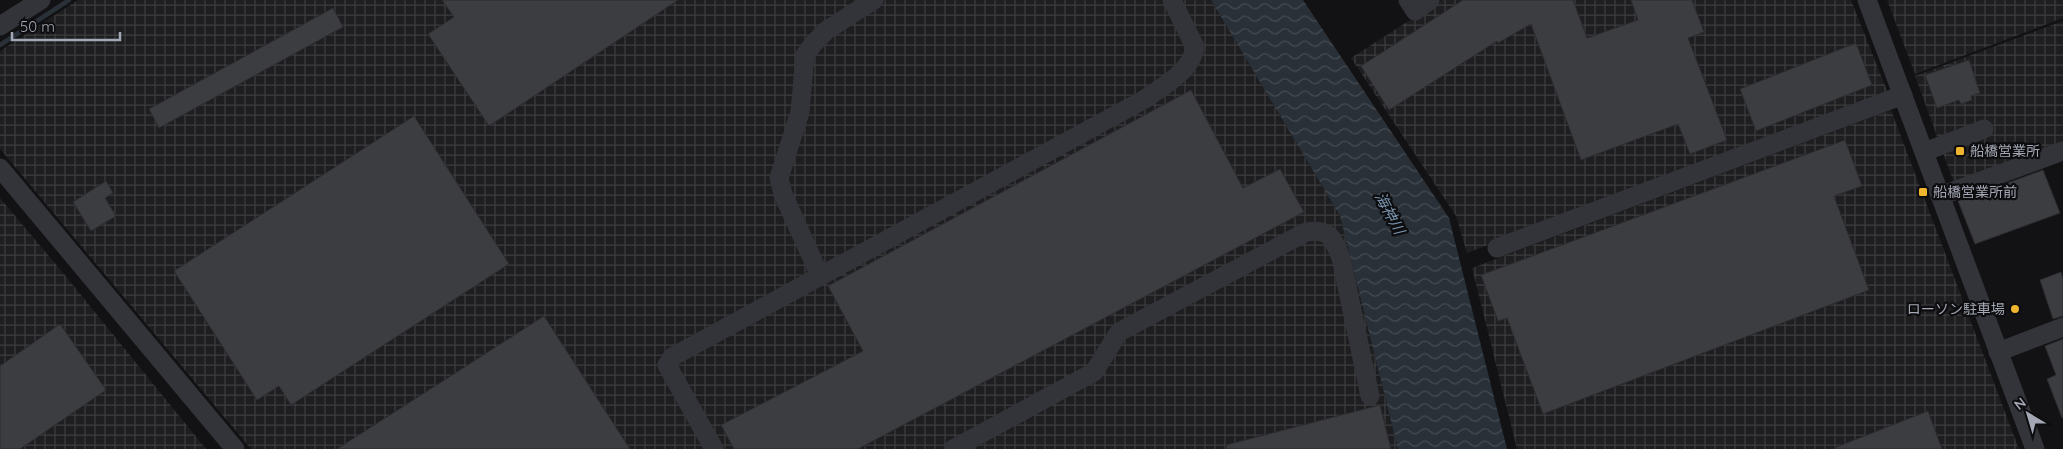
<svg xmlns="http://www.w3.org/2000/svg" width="2063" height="449" font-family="Quicksand,'Noto Sans JP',sans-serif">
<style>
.industrial{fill:url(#industrial-grid)}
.water{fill:url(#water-waves)}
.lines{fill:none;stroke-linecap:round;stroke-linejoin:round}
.stream{stroke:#293037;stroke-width:4.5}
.building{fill:#3c3d41;stroke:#2c2c30}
.minor{stroke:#333439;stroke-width:19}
.poi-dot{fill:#f0b52e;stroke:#0d0d0f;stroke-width:2}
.labels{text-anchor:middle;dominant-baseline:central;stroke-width:4.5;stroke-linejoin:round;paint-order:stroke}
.poi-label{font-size:14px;fill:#a4a8b4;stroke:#0d0d0f;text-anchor:start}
.water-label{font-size:15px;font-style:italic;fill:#7a95b0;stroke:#0d0d0f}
</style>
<defs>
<pattern id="industrial-grid" width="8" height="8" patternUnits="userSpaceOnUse" patternTransform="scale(1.25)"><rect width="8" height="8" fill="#1e1e21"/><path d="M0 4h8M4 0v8" fill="none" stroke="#3c3c3f"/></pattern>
<pattern id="water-waves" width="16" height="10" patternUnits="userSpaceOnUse" patternTransform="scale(1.25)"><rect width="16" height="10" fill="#293037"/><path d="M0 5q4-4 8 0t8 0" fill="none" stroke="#454b52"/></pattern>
</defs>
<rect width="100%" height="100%" fill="#121214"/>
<g class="industrial">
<path d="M 78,0 L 1211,0 L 1340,216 L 1398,449 L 251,449 L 0,149 L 0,51 Z"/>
<path d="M 1441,0 L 1851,0 L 1888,93 L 1467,253 L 1456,216 L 1351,58 Z"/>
<path d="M 1887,0 L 2063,0 L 2063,18 L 1915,74 Z"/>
<path d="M 2063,21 L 2063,143 L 1954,183 L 1915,76 Z"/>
<path d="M 1891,110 L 2019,449 L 1517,449 L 1472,268 Z"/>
<path d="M 0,198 L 64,274 L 206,449 L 0,449 Z"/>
</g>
<path class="water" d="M 1211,0 L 1303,0 L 1449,218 L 1507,449 L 1398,449 L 1340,216 Z"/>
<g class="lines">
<path class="stream" d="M 0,45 L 69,0"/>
</g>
<g class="building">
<path d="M 442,0 L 678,0 L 489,126 L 428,34 L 454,17 Z"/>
<path d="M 1463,0 L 1573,0 L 1587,38 L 1638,20 L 1631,0 L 1692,0 L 1704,32 L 1688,38 L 1727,140 L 1690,154 L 1678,124 L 1581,160 L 1531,24 L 1498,43 L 1497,41 L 1389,110 L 1361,66 Z"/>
<path d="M 333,8 L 343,27 L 159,128 L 149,109 Z"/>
<path d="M 1856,43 L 1872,85 L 1756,131 L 1740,89 Z"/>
<path d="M 1969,60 L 1980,93 L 1971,96 L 1972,100 L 1961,104 L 1959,100 L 1937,108 L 1925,75 Z"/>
<path d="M 1191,90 L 1243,188 L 1280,169 L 1304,212 L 858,449 L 734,449 L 721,425 L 863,351 L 828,286 Z"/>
<path d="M 414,116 L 509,264 L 291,405 L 279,386 L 257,400 L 174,271 Z"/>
<path d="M 1845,140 L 1862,186 L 1834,196 L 1869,290 L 1543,414 L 1507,318 L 1498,321 L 1481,275 Z"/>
<path d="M 2043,170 L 2060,213 L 1975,244 L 1958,201 Z"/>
<path d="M 106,181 L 113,193 L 105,198 L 116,216 L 91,231 L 73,202 Z"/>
<path d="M 2061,272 L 2063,279 L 2063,316 L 2053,319 L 2040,280 Z"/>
<path d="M 544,316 L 630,449 L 337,449 Z"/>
<path d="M 60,324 L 106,390 L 20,449 L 0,449 L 0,366 Z"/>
<path d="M 2063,339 L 2063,418 L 2062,418 L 2047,379 L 2056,375 L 2045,346 Z"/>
<path d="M 1380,405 L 1391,449 L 1227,449 L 1226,445 Z"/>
<path d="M 1928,411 L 1942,449 L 1834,449 L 1834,448 Z"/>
</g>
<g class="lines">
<g class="minor">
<path d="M 1408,0 L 1415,11 L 1430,0"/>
<path d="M 1867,0 L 2035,449"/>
<path d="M 0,26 L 41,0"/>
<path d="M 1924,152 L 1984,129"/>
<path d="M 0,168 L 235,449"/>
<path d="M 1940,196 L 2063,151"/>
<path d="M 1497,248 L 1903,95"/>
<path d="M 820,276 L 783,194 L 779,178 L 800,112 L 805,55 L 814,43 L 827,30 L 874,0"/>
<path d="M 1998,352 L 2063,327"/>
<path d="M 714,449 L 667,365 L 672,357 L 1145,99 C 1163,86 1192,71 1195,47 L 1172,0"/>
<path d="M 953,449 L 1094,372 L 1119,332 L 1306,232 C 1330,228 1333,238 1341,258 L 1370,396"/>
</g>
</g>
<g class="poi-dot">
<rect x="1955" y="146" width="10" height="10" rx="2.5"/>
<rect x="1918" y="187" width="10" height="10" rx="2.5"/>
<circle cx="2015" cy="309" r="5"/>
</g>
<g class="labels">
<g class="poi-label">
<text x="1970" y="151">船橋営業所</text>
<text x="1933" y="192">船橋営業所前</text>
<text x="2005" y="309" text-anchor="end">ローソン駐車場</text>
</g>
<g class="water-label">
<text transform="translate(1390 213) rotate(62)">海神川</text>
</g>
</g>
<g transform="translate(2028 414) rotate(322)" stroke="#0d0d0f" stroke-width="4" paint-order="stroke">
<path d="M0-4L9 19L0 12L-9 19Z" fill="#a4a8b4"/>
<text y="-8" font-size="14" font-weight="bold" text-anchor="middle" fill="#a4a8b4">N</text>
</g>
<path d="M12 32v8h108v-8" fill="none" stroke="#a4a8b4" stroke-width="2.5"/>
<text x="20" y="32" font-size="15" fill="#a4a8b4" stroke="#0d0d0f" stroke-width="4" paint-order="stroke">50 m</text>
</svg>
